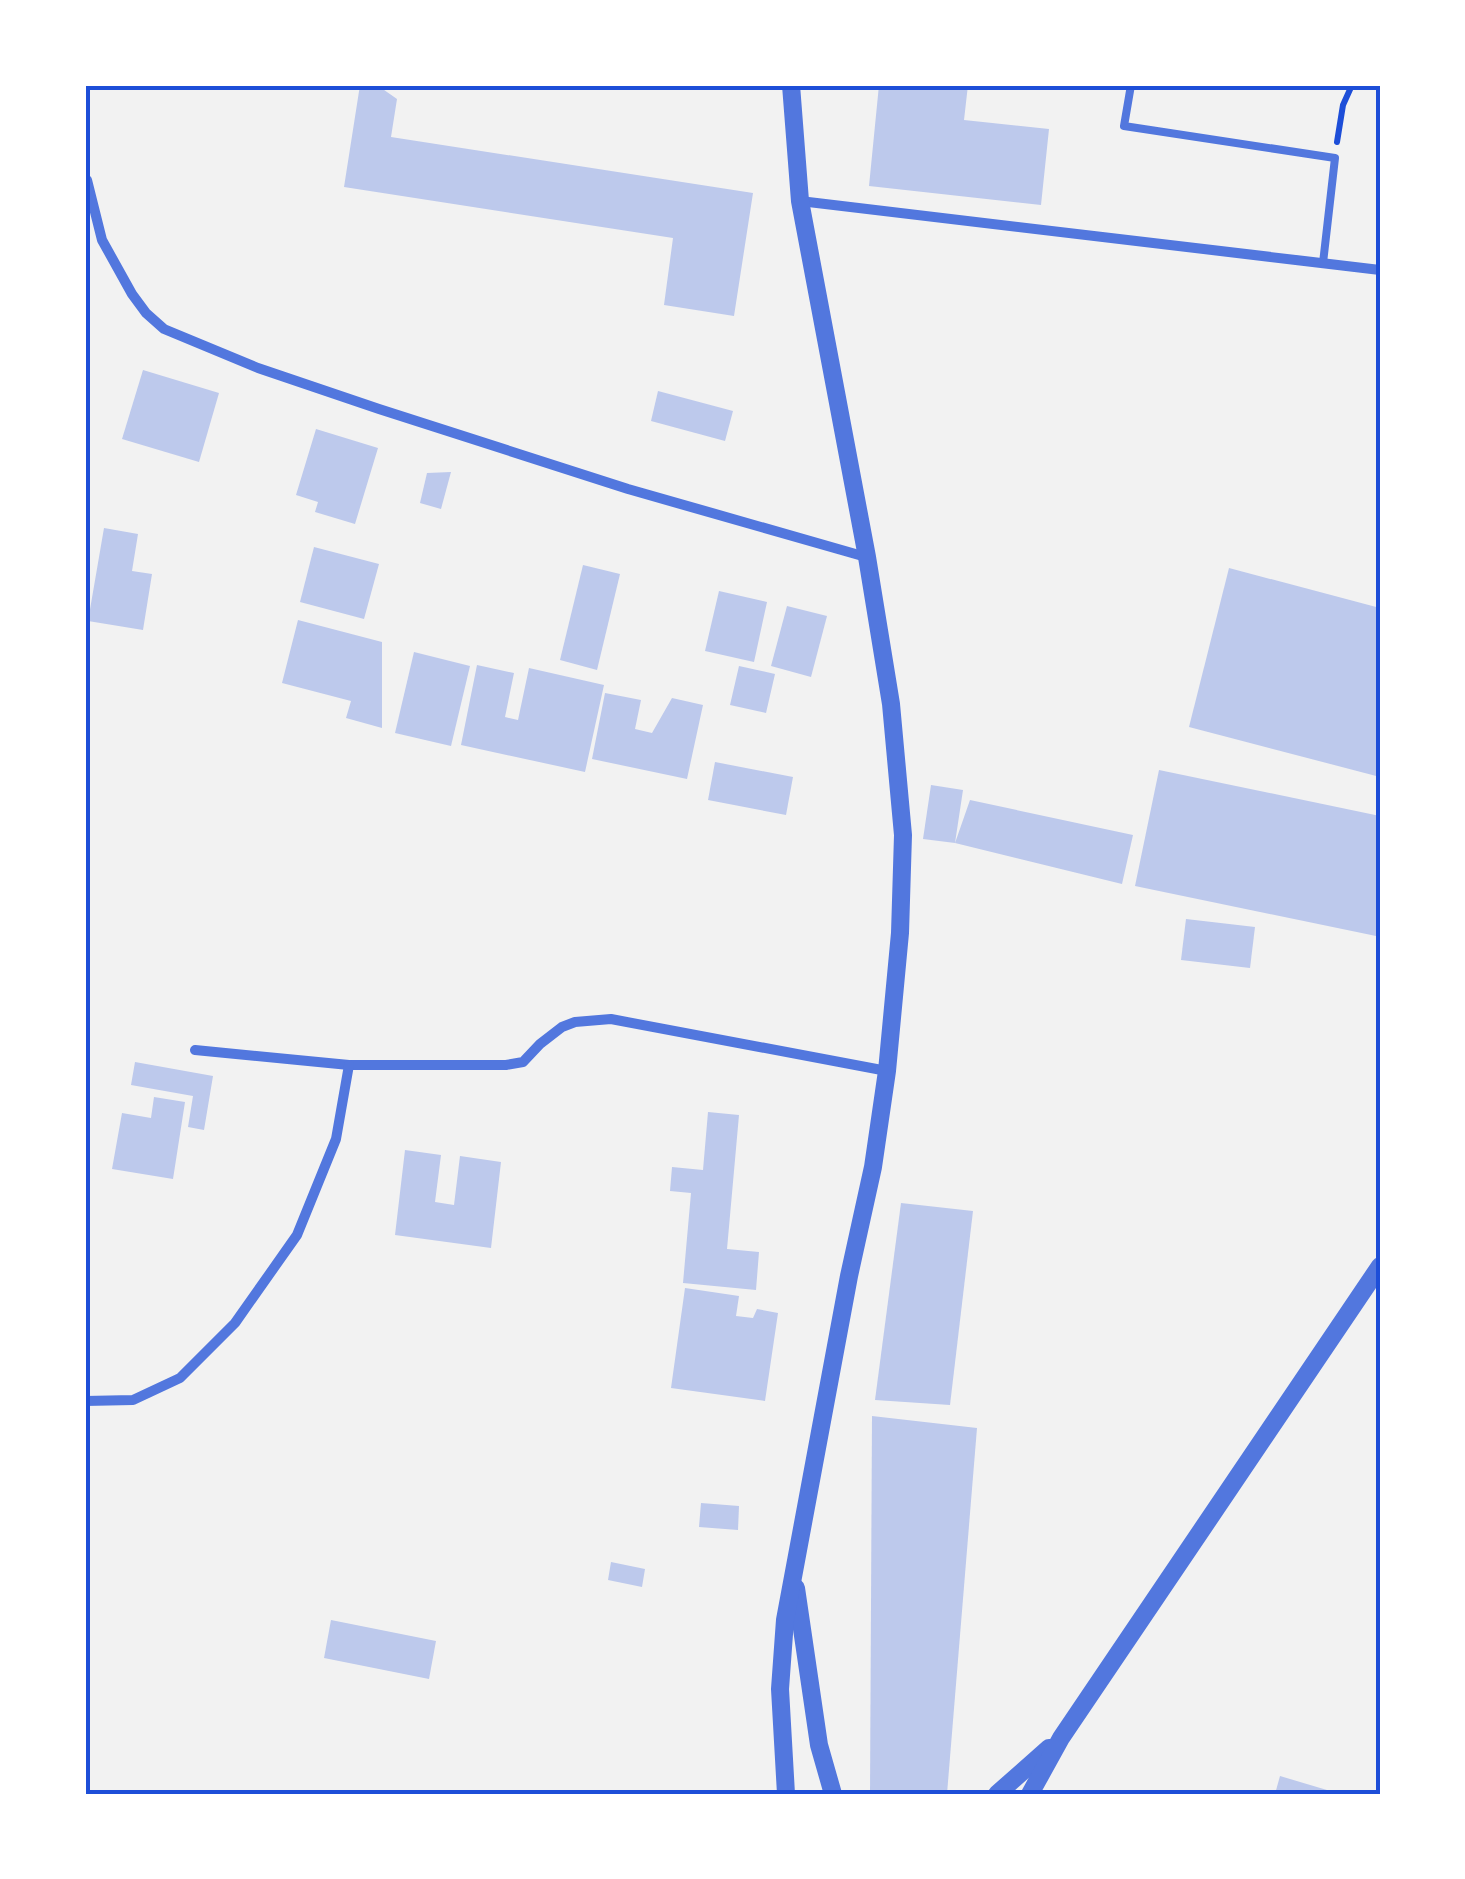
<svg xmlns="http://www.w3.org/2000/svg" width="1465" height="1879" font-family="'Exo 2',sans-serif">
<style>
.building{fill:#bdc9ec}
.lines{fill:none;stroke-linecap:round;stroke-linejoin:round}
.path{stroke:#1d4ed8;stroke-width:6}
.service{stroke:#5277de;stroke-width:8}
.minor{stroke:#5277de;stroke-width:10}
.tertiary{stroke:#5277de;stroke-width:18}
.neatline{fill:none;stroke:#1d4ed8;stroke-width:4}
</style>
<rect width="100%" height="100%" fill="#f2f2f2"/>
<g class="building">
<path d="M 360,85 L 377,85 L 397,99 L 391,137 L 753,193 L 734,316 L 664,305 L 673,238 L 344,187 Z"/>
<path d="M 879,85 L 968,85 L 964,120 L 1049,129 L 1041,205 L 869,186 Z"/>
<path d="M 143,370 L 219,393 L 199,462 L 122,439 Z"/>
<path d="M 658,391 L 733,411 L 725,441 L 651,421 Z"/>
<path d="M 316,429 L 378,448 L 355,524 L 315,512 L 318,502 L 296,495 Z"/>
<path d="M 451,472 L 441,509 L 420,503 L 427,473 Z"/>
<path d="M 104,528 L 138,534 L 132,571 L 152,574 L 143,630 L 88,621 Z"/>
<path d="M 314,547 L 379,564 L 364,619 L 300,602 Z"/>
<path d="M 583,565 L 620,574 L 597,670 L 560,660 Z"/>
<path d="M 1229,568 L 1380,608 L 1380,777 L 1189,727 Z"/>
<path d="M 719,591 L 767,602 L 754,662 L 705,651 Z"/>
<path d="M 787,606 L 827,616 L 811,677 L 771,666 Z"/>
<path d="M 298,620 L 382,642 L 382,728 L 346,718 L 351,701 L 282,683 Z"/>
<path d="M 414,652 L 470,666 L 451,746 L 395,733 Z"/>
<path d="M 477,665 L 514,673 L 505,717 L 518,720 L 529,668 L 604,685 L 585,772 L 461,745 Z"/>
<path d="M 739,666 L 775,674 L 766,713 L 730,705 Z"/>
<path d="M 605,693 L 641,700 L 635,729 L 652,733 L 672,698 L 703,705 L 687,779 L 592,759 Z"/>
<path d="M 715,762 L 793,777 L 786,815 L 708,800 Z"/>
<path d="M 1159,770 L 1380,816 L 1380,919 L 1376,936 L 1135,886 Z"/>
<path d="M 931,785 L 963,790 L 955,843 L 970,800 L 1133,835 L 1122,884 L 955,843 L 923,839 Z"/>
<path d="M 1186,919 L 1255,927 L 1250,968 L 1181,960 Z"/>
<path d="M 135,1062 L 213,1076 L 204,1130 L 188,1127 L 193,1096 L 131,1085 Z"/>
<path d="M 154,1097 L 185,1102 L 173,1179 L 112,1169 L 122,1113 L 151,1118 Z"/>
<path d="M 708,1112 L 739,1115 L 727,1249 L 759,1252 L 756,1290 L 683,1283 L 691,1193 L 670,1191 L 672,1167 L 703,1170 Z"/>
<path d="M 405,1150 L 441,1155 L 435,1202 L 454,1205 L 460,1156 L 501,1162 L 491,1248 L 395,1235 Z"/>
<path d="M 901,1203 L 973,1211 L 950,1405 L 875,1400 Z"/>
<path d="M 685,1288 L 739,1296 L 736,1316 L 753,1318 L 757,1309 L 778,1313 L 765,1401 L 671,1388 Z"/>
<path d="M 872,1416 L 977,1428 L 947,1794 L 870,1794 Z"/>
<path d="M 701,1503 L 739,1506 L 738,1530 L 699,1527 Z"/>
<path d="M 611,1562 L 645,1569 L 642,1587 L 608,1580 Z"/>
<path d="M 331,1620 L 436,1641 L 429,1679 L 324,1658 Z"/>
<path d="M 1280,1776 L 1337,1793 L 1337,1794 L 1275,1794 Z"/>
</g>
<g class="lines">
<path class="path" d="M 1337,142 L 1343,105 L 1352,85"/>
<path class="service" d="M 1131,85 L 1124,126 L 1335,158 L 1323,263"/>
<g class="minor">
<path d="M 87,180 L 102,240 L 132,294 L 146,313 L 164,329 L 258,368 L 379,409 L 628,489 L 866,557"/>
<path d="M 800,201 L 1380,270"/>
<path d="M 195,1050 L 349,1065 L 506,1065 L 523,1062 L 540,1044 L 562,1027 L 575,1022 L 611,1019 L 887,1071"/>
<path d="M 85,1401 L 133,1400 L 180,1378 L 235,1323 L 297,1235 L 336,1139 L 349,1065"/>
</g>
<g class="tertiary">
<path d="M 796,1588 L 819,1745 L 833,1794"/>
<path d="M 786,1794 L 780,1689 L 785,1620 L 849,1276 L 873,1167 L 887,1071 L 900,933 L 903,835 L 891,704 L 867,557 L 800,201 L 791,85"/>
<path d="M 997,1794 L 1049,1748"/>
<path d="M 1030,1794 L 1061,1738 L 1380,1266"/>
</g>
</g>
<rect width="1465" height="1879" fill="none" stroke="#ffffff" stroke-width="175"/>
<rect x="88" y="88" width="1290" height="1704" class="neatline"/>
</svg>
